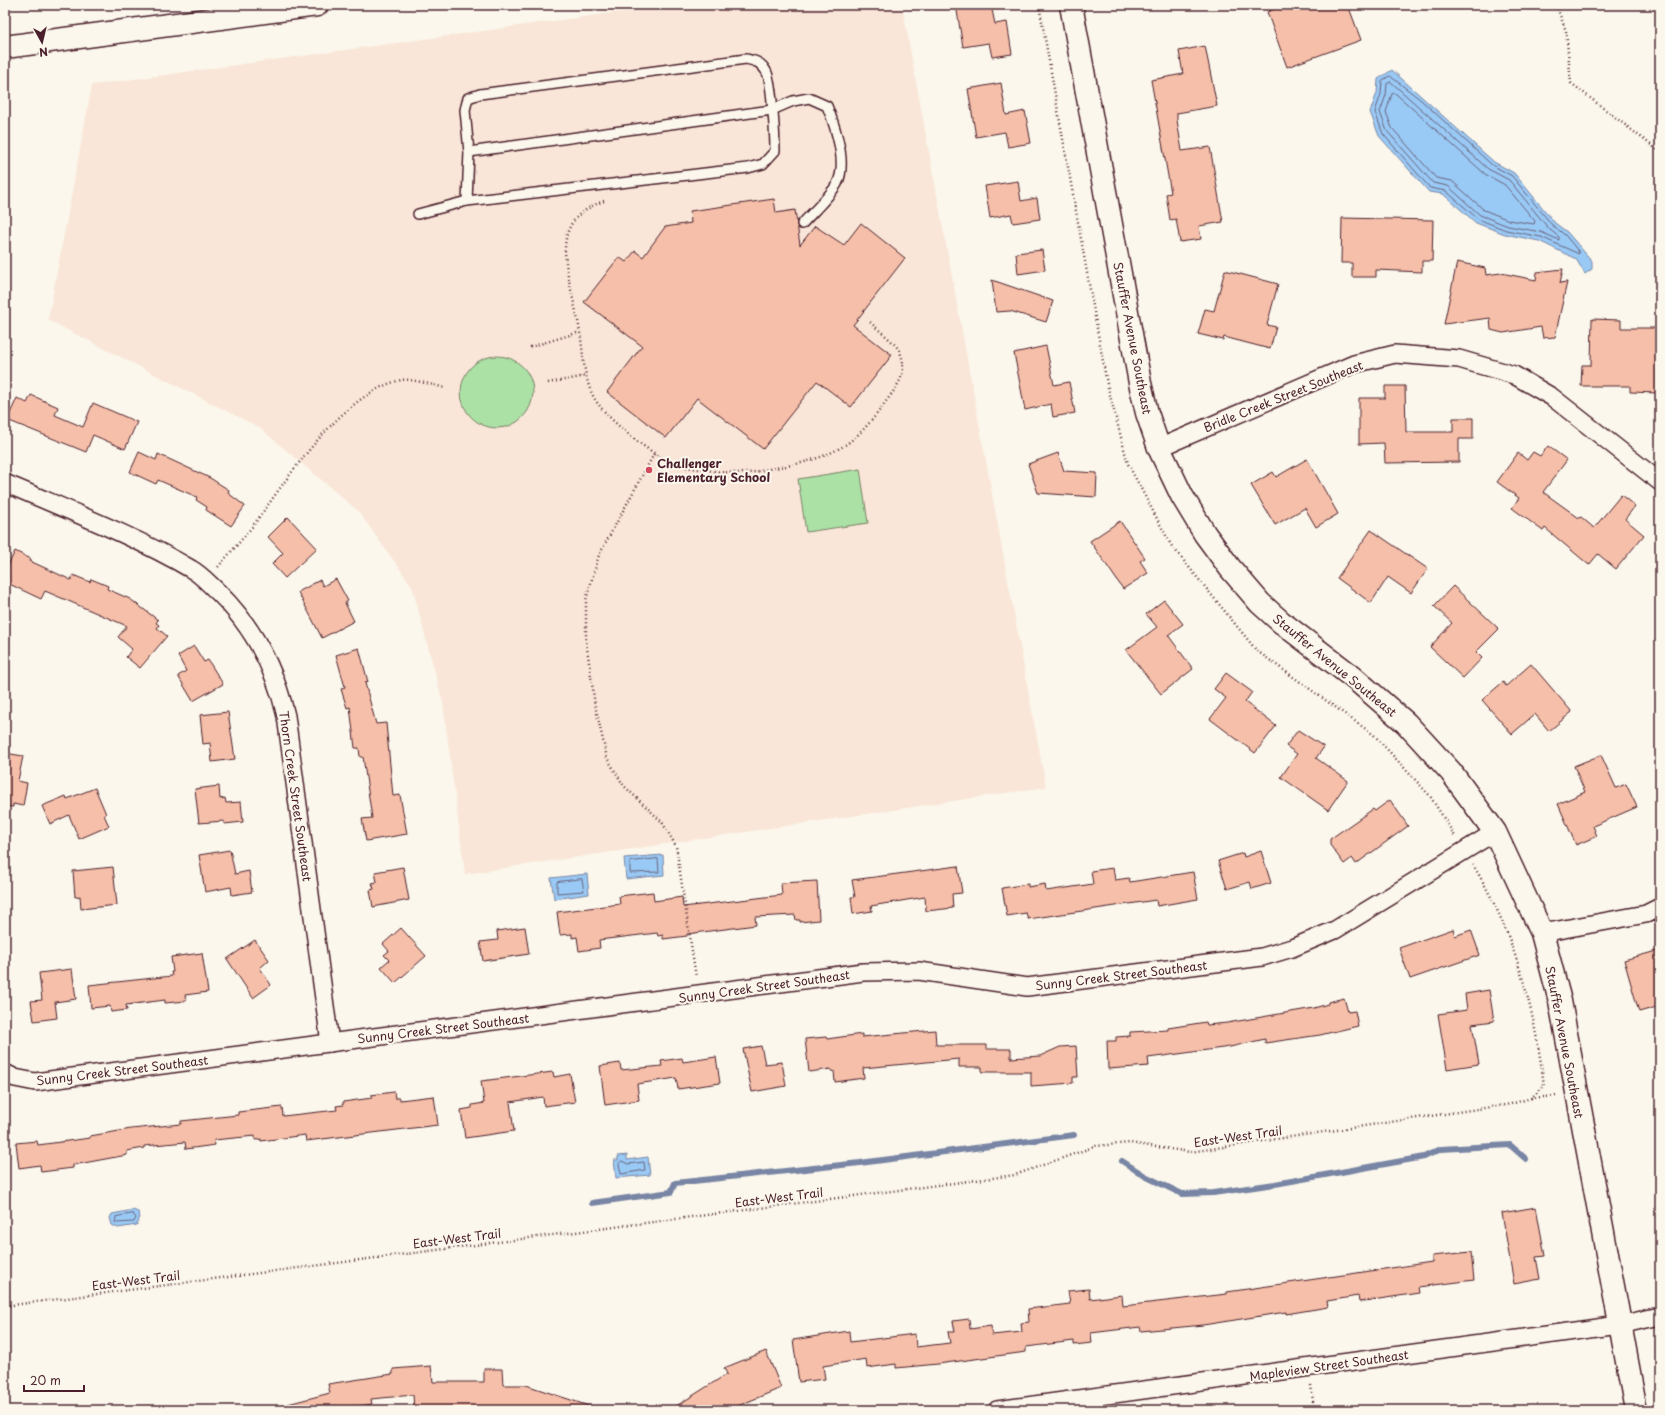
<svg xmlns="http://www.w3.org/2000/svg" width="1665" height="1415" font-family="'Playpen Sans',sans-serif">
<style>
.built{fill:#f9e6d8}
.green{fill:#abe1a5;stroke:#7a8068}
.water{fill:#99c9f5;stroke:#7985a4}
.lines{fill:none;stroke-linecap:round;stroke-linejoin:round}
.shore{stroke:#6a637c;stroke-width:1}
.stream{stroke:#7985a4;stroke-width:6}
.building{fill:#f5bfa9;stroke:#4a1f2b}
.lane-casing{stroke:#4a1f2b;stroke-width:12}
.street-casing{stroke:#4a1f2b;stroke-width:20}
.secondary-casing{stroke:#4a1f2b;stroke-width:25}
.path{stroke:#4a1f2b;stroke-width:2.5;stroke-dasharray:1 3;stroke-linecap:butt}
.lane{stroke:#fbf7ec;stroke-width:9}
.street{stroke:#fbf7ec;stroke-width:17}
.secondary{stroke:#fbf7ec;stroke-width:22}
.poi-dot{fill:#d1495b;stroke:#fbf7ec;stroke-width:1.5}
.labels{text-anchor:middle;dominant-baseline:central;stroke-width:4;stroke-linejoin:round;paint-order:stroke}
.street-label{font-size:12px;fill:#4a1f2b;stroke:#fbf7ec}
.poi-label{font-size:12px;font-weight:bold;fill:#4a1f2b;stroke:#fbf7ec;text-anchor:start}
</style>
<rect width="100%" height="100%" fill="#fbf7ec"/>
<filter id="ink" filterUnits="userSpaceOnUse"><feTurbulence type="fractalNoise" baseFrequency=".025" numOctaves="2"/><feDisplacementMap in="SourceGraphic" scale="8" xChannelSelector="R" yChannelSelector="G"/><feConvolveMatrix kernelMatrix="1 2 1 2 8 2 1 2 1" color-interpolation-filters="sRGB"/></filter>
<g filter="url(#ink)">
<path class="built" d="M 670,5 L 902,5 L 1046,787 L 465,874 L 443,703 L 412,586 L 358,511 L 260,428 L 48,320 L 92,85 Z"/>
<g class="green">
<circle cx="497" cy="392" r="36"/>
<path d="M 860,469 L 868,523 L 806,532 L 798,479 Z"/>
</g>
<g class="water">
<path d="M 1392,70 L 1494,162 L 1514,173 L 1555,223 L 1567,232 L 1592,261 L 1592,269 L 1585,274 L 1576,259 L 1539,241 L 1505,234 L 1476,223 L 1443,194 L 1429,192 L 1379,136 L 1370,112 L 1377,93 L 1378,79 Z"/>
<path d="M 663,855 L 664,875 L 626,879 L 624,858 Z"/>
<path d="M 587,874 L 589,894 L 554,899 L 551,878 Z"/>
<path d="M 627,1155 L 627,1160 L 648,1157 L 650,1175 L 616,1178 L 614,1160 L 618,1160 L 618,1156 Z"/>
<path d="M 133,1210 L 138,1212 L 140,1217 L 137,1225 L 118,1228 L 112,1225 L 110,1218 L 112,1214 Z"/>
</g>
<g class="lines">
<g class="shore">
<path d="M 1390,76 L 1421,100 L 1492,165 L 1512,176 L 1552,225 L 1565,235 L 1579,252 L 1579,254 L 1541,237 L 1506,230 L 1478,219 L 1446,191 L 1430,188 L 1383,134 L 1375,112 L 1381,94 L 1382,81 Z"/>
<path d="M 1391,82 L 1488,169 L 1509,180 L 1549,229 L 1559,237 L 1559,240 L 1541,232 L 1508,226 L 1480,215 L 1448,186 L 1433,183 L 1387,131 L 1380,112 L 1386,95 L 1387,84 Z"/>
<path d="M 1395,93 L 1485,174 L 1505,185 L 1535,221 L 1534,224 L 1509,220 L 1484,210 L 1452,181 L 1436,178 L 1392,128 L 1386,112 L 1392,94 Z"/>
<path d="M 658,859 L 659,872 L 630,873 L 630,862 Z"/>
<path d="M 582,879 L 584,891 L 557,893 L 557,882 Z"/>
<path d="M 622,1161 L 628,1164 L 644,1162 L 645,1170 L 621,1174 L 619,1164 Z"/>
<path d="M 133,1214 L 136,1218 L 134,1222 L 115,1223 L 116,1217 Z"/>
</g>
<g class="stream">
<path d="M 1122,1161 L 1145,1176 L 1182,1194 L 1213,1193 L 1275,1184 L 1424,1157 L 1441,1149 L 1510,1145 L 1526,1159"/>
<path d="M 592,1203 L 671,1192 L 675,1183 L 860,1163 L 1074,1135"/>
</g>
</g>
<g class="building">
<path d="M 956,5 L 991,5 L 995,24 L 1007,22 L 1012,54 L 992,57 L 989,43 L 963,47 Z"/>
<path d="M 1284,5 L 1348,5 L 1361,40 L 1287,67 L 1267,12 Z"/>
<path d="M 1205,46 L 1217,106 L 1177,113 L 1177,120 L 1182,151 L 1210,147 L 1223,222 L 1199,226 L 1201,239 L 1180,242 L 1176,219 L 1170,220 L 1166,194 L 1171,193 L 1151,80 L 1183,74 L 1179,51 Z"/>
<path d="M 1001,83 L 1006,115 L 1025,111 L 1031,143 L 1008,147 L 1005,132 L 976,137 L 968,89 Z"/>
<path d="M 1018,181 L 1021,201 L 1037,198 L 1040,219 L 1013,223 L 1011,214 L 990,218 L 985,186 Z"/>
<path d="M 774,199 L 776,213 L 795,210 L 800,245 L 815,226 L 844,245 L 861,223 L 905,258 L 853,325 L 892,355 L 851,407 L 817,381 L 763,449 L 697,398 L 666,438 L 607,392 L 642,346 L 584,302 L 619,257 L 626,262 L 635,251 L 643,257 L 665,227 L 691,223 L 690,211 Z"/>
<path d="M 1342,218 L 1433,220 L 1432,261 L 1422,261 L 1422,272 L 1376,270 L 1376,277 L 1352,277 L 1352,263 L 1341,263 Z"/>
<path d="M 1042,250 L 1045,270 L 1018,274 L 1016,253 Z"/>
<path d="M 1457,262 L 1485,268 L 1486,275 L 1501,273 L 1536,280 L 1537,272 L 1563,269 L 1560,283 L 1567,282 L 1555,337 L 1543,338 L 1541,327 L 1503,333 L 1491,330 L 1490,318 L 1444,324 Z"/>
<path d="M 1225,270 L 1278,284 L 1267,325 L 1276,327 L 1270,349 L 1224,337 L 1223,340 L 1198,334 L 1205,309 L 1214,311 Z"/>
<path d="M 992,280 L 1053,301 L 1046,322 L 1010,311 L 996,312 Z"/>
<path d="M 1592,319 L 1621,320 L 1621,328 L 1658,328 L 1658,338 L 1660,338 L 1660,385 L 1658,385 L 1658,393 L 1630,392 L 1630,386 L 1581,386 L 1582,365 L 1591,365 Z"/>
<path d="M 1046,346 L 1054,385 L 1069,382 L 1075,413 L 1053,417 L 1051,404 L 1025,410 L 1014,353 Z"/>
<path d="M 1385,386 L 1405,386 L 1406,432 L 1453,432 L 1453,418 L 1473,418 L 1473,439 L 1459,439 L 1459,462 L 1385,463 L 1384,443 L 1359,444 L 1359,398 L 1385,398 Z"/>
<path d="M 31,395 L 58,407 L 55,415 L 83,427 L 93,403 L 137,422 L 125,449 L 93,435 L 86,452 L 7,420 L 17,398 L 27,403 Z"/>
<path d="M 1548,446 L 1567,460 L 1543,492 L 1579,518 L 1581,517 L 1594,528 L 1621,495 L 1635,506 L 1625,519 L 1644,535 L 1616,569 L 1598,554 L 1589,565 L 1545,528 L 1543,531 L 1512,508 L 1519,498 L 1497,482 L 1518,453 L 1527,460 L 1533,452 L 1540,456 Z"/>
<path d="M 139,452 L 156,460 L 158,454 L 210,478 L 229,490 L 228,493 L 245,506 L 231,526 L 206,510 L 207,507 L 196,500 L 197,497 L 158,480 L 156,484 L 130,472 Z"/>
<path d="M 1058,453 L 1064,471 L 1097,473 L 1096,497 L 1038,493 L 1028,464 Z"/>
<path d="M 1307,459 L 1338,514 L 1316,527 L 1305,508 L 1275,525 L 1251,485 L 1273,472 L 1276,477 Z"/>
<path d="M 288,517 L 317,548 L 285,578 L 272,564 L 283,553 L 268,537 Z"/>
<path d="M 1120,521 L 1145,558 L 1140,561 L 1148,573 L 1123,589 L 1090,541 Z"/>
<path d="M 1371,530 L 1428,569 L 1411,593 L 1388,577 L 1371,603 L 1337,578 Z"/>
<path d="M 15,551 L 31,559 L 30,561 L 71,580 L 73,575 L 90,582 L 91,579 L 108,586 L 107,589 L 130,599 L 158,620 L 156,623 L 159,625 L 157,628 L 167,636 L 140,668 L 126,657 L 132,649 L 118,637 L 127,626 L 45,591 L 41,599 L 5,582 L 5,572 Z"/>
<path d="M 336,579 L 348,601 L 345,603 L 354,621 L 322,638 L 298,592 L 320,580 L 323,586 Z"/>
<path d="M 1453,586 L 1499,629 L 1476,652 L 1482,658 L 1463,678 L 1430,647 L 1452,623 L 1434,606 Z"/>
<path d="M 1164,600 L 1183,624 L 1168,635 L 1193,669 L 1161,694 L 1126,650 L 1157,627 L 1146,614 Z"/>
<path d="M 194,646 L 204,662 L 208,660 L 223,684 L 193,701 L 178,676 L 186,671 L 178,656 Z"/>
<path d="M 359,648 L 368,682 L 365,683 L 376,724 L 386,723 L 393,796 L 400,795 L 407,834 L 366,841 L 362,819 L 372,818 L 363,757 L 360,757 L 359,748 L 355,748 L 350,707 L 347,708 L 341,689 L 345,687 L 336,655 Z"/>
<path d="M 1531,664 L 1572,712 L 1549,731 L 1535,714 L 1512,734 L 1482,700 L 1503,682 L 1506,686 Z"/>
<path d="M 1226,673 L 1252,692 L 1245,702 L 1276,726 L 1255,753 L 1210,719 L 1226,698 L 1214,689 Z"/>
<path d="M 228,712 L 235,759 L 212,762 L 210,743 L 203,744 L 200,715 Z"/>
<path d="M 1298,730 L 1324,747 L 1316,758 L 1348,781 L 1328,810 L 1281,777 L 1297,754 L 1286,746 Z"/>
<path d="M 5,753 L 23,756 L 18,781 L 27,783 L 23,806 L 13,804 L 13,807 L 5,806 Z"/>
<path d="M 1601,755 L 1616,788 L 1626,784 L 1637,807 L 1593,826 L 1597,836 L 1576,845 L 1558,804 L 1585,792 L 1574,766 Z"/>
<path d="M 219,786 L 220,799 L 225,798 L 226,803 L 241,802 L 243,822 L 224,824 L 224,821 L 199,823 L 195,789 Z"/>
<path d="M 95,788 L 106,814 L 104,815 L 109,826 L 79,839 L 69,815 L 50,824 L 42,806 L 66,796 L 67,799 Z"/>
<path d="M 1390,800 L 1408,826 L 1356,864 L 1352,858 L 1344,864 L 1330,845 L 1330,839 L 1373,809 L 1375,811 Z"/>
<path d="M 230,850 L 235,874 L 249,871 L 252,892 L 232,895 L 231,887 L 205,892 L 199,855 Z"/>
<path d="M 1261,851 L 1271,883 L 1252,889 L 1250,882 L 1227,889 L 1218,861 L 1243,853 L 1244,857 Z"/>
<path d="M 958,866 L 962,893 L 952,894 L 953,908 L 926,911 L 925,897 L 871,906 L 872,911 L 853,914 L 851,897 L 855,897 L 852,880 Z"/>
<path d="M 113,867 L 117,905 L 81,909 L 80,896 L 75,897 L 73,871 Z"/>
<path d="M 403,867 L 409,900 L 373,907 L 370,890 L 374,889 L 372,883 L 377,882 L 375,872 Z"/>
<path d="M 1113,868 L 1115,880 L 1129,878 L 1130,882 L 1193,872 L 1198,899 L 1157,906 L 1156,900 L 1028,919 L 1026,913 L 1007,916 L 1002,888 L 1028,884 L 1028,887 L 1045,884 L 1046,891 L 1093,884 L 1091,871 Z"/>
<path d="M 817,881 L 819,920 L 800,922 L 800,920 L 796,920 L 795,915 L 755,917 L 756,925 L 687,934 L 687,936 L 663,939 L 663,935 L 658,936 L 657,933 L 599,940 L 600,948 L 579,951 L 577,937 L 572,938 L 572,934 L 560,935 L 557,912 L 620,904 L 619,896 L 653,892 L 654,901 L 682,897 L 683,907 L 782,895 L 781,883 Z"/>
<path d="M 525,927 L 529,954 L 483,961 L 480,942 L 498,940 L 497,931 Z"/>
<path d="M 401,928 L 426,956 L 395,983 L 381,967 L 389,960 L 384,955 L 389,951 L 383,944 Z"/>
<path d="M 1453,929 L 1455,936 L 1471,930 L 1480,955 L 1410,979 L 1399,948 Z"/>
<path d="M 255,940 L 269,960 L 260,968 L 271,985 L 253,998 L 227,959 Z"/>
<path d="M 1660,950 L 1660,1006 L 1639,1012 L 1624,960 Z"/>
<path d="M 202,953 L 208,992 L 185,995 L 186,1001 L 165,1003 L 165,1000 L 126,1005 L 127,1010 L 111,1012 L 110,1006 L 91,1008 L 89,985 L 172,976 L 171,972 L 173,972 L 171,957 Z"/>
<path d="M 72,969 L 76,999 L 55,1002 L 57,1018 L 34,1021 L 31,1001 L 42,1000 L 39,973 Z"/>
<path d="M 1489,990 L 1494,1021 L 1472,1024 L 1479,1064 L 1447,1069 L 1438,1014 L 1467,1010 L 1465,994 Z"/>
<path d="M 1344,998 L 1348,1012 L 1355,1011 L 1358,1026 L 1320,1035 L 1265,1043 L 1265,1039 L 1230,1047 L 1148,1058 L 1149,1066 L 1108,1069 L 1107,1041 L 1116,1041 L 1116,1037 L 1130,1036 L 1130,1032 L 1168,1030 L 1168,1028 L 1206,1022 L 1207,1025 L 1227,1023 L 1314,1008 L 1328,1004 L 1328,1002 Z"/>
<path d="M 935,1030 L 936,1045 L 986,1045 L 986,1049 L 1011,1049 L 1011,1058 L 1040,1056 L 1060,1047 L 1076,1046 L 1078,1077 L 1073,1077 L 1073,1083 L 1031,1086 L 1031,1072 L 982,1072 L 982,1067 L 959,1067 L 959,1059 L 863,1068 L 864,1078 L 835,1082 L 834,1071 L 831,1071 L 831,1069 L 809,1072 L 805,1039 L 826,1037 L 827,1039 L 862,1034 L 862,1037 Z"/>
<path d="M 761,1046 L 765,1064 L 782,1062 L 786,1086 L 752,1092 L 743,1049 Z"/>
<path d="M 716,1057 L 720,1083 L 678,1089 L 676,1078 L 637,1084 L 639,1100 L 605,1105 L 600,1066 L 620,1063 L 621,1070 L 662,1066 L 661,1061 L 682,1058 L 683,1062 Z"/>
<path d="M 553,1072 L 554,1077 L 570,1074 L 575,1102 L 544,1106 L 543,1097 L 510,1102 L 514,1131 L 465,1138 L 461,1110 L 472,1108 L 472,1105 L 484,1103 L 481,1081 Z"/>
<path d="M 394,1092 L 395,1098 L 400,1098 L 400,1100 L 434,1096 L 438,1125 L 306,1141 L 305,1135 L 261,1141 L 261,1139 L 255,1140 L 255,1136 L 214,1140 L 215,1145 L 186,1149 L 185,1142 L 144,1146 L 144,1148 L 127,1151 L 127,1155 L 73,1165 L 73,1168 L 41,1172 L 40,1165 L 19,1168 L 16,1143 L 37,1141 L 38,1145 L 90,1138 L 90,1136 L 131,1129 L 181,1124 L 181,1121 L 238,1115 L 238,1112 L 282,1107 L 283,1116 L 337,1110 L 336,1106 L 343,1105 L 343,1102 L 372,1098 L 371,1095 Z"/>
<path d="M 1536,1207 L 1545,1256 L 1536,1257 L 1540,1279 L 1514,1284 L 1502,1213 Z"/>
<path d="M 1471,1252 L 1474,1280 L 1418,1287 L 1419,1293 L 1359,1302 L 1358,1296 L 1327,1301 L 1328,1307 L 1286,1314 L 1286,1312 L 1203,1325 L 1141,1331 L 1140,1327 L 1091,1333 L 1092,1343 L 1074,1345 L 1074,1341 L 1026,1347 L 1026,1352 L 938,1364 L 896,1368 L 896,1364 L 867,1368 L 866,1359 L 823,1366 L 825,1379 L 799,1382 L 793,1340 L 849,1331 L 850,1342 L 915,1334 L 916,1347 L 950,1343 L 948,1332 L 955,1332 L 953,1321 L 969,1319 L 970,1329 L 991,1326 L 992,1335 L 1022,1332 L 1021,1323 L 1029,1322 L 1028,1309 L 1070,1304 L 1068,1291 L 1089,1289 L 1090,1299 L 1122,1295 L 1123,1306 L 1227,1294 L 1227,1292 L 1432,1262 L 1432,1256 Z"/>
<path d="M 766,1351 L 781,1388 L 728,1410 L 670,1410 L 727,1374 L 724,1368 Z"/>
<path d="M 431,1366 L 433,1382 L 484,1382 L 484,1369 L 502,1369 L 503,1385 L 526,1385 L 592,1407 L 592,1410 L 414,1410 L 413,1395 L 371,1399 L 372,1404 L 354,1407 L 354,1410 L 285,1410 L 284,1405 L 330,1393 L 328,1384 L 393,1374 L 393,1369 Z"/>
</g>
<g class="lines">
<g class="lane-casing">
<g id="lane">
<path d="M 746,59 C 755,61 761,62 766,71 C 772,79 775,138 775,151 L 763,164 L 748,168 L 467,201 L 469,152 L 465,110 L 468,98 L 480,94 Z"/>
<path d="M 469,152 L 772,110 L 793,101 L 809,98 L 827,106 C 835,126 848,163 837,184 C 830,196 812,213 802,224"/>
<path d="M 418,214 L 467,201"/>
</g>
</g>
<g class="street-casing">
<g id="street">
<path d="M 1159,448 L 1354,364 L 1395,354 L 1459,359 L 1514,375 L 1552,397 L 1660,482"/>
<path d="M 5,483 C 67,510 133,535 191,569 C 202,575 210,585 219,593 C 253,627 275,668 286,716 L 330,1043"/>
<path d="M 1542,933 L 1646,914 L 1660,907"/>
<path d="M 5,1073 L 15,1078 L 35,1082 L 863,972 L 919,971 L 1027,987 L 1262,957 L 1292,948 L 1335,930 L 1495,832"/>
<path d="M 997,1410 L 1619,1325 L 1660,1316"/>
</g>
</g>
<g class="secondary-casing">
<g id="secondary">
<path d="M 1071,5 L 1140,383 L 1147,413 L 1159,448 L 1182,496 L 1205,534 L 1230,568 L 1260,603 L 1281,622 L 1354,678 L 1406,723 L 1451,772 L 1495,832 L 1542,933 L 1560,1001 L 1636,1410"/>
<path d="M 5,47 L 317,5"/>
</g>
</g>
<g class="path">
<path d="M 1039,5 L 1107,384 L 1128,464 L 1171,545 L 1257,651 L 1374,735 L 1430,796 L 1455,836"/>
<path d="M 1556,5 L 1566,31 L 1571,83 L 1660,152"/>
<path d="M 604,201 C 557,218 562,248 571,290 C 574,304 578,318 580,332 C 584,356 583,385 599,405 C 614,425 657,460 681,466 C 694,469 732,474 746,473 C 754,473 762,470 769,469 C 795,465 819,460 842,447 C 861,435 875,417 887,400 C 899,384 908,372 900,352 C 897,344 877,329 870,322"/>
<path d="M 530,347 L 580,332"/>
<path d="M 548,383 L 586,376"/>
<path d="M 654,454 L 599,555 L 586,600 L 586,641 L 595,705 L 607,758 L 624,786 L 662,822 L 676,846 L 696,977"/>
<path d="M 218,567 C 229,554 241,541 252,527 C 287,480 340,394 401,380 C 411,378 435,386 446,388"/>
<path d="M 1531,1098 L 1556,1096"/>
<path d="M 5,1306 L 1015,1175 L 1096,1146 L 1130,1143 L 1190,1152 L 1511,1104 L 1531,1098 L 1544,1086 C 1535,1010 1514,931 1473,865"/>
<path d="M 1311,1385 L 1314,1410"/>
</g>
<use href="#lane" class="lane"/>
<use href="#street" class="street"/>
<use href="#secondary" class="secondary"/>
</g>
</g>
<circle class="poi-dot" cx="649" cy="470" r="4"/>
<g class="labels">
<g class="street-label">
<text transform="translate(1133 338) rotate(79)">Stauffer Avenue Southeast</text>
<text transform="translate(1283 396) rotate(-22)">Bridle Creek Street Southeast</text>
<text transform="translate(1335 665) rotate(39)">Stauffer Avenue Southeast</text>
<text transform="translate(296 796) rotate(82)">Thorn Creek Street Southeast</text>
<text transform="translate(1121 975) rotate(-7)">Sunny Creek Street Southeast</text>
<text transform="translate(764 986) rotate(-8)">Sunny Creek Street Southeast</text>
<text transform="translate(443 1028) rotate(-7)">Sunny Creek Street Southeast</text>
<text transform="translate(1565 1042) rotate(79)">Stauffer Avenue Southeast</text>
<text transform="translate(122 1070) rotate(-7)">Sunny Creek Street Southeast</text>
<text transform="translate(1238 1136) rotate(-8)">East-West Trail</text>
<text transform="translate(779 1197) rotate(-7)">East-West Trail</text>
<text transform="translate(457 1238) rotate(-7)">East-West Trail</text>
<text transform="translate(136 1280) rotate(-7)">East-West Trail</text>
<text transform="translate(1329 1365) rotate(-8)">Mapleview Street Southeast</text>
</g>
<g class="poi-label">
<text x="657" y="463">Challenger<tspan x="657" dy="14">Elementary School</tspan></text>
</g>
</g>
<rect width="1665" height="1415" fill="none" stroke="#fbf7ec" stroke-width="20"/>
<rect x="10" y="10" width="1645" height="1395" fill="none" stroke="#4a1f2b" stroke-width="1.5" filter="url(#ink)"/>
<g transform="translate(42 42) rotate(172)" stroke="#fbf7ec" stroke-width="3" paint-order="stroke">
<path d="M0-3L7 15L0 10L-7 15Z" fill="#4a1f2b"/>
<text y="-6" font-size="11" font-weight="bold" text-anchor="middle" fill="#4a1f2b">N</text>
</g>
<path d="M24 1385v6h60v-6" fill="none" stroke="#4a1f2b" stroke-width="2"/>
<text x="30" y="1385" font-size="12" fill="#4a1f2b" stroke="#fbf7ec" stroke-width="3" paint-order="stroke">20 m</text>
</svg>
